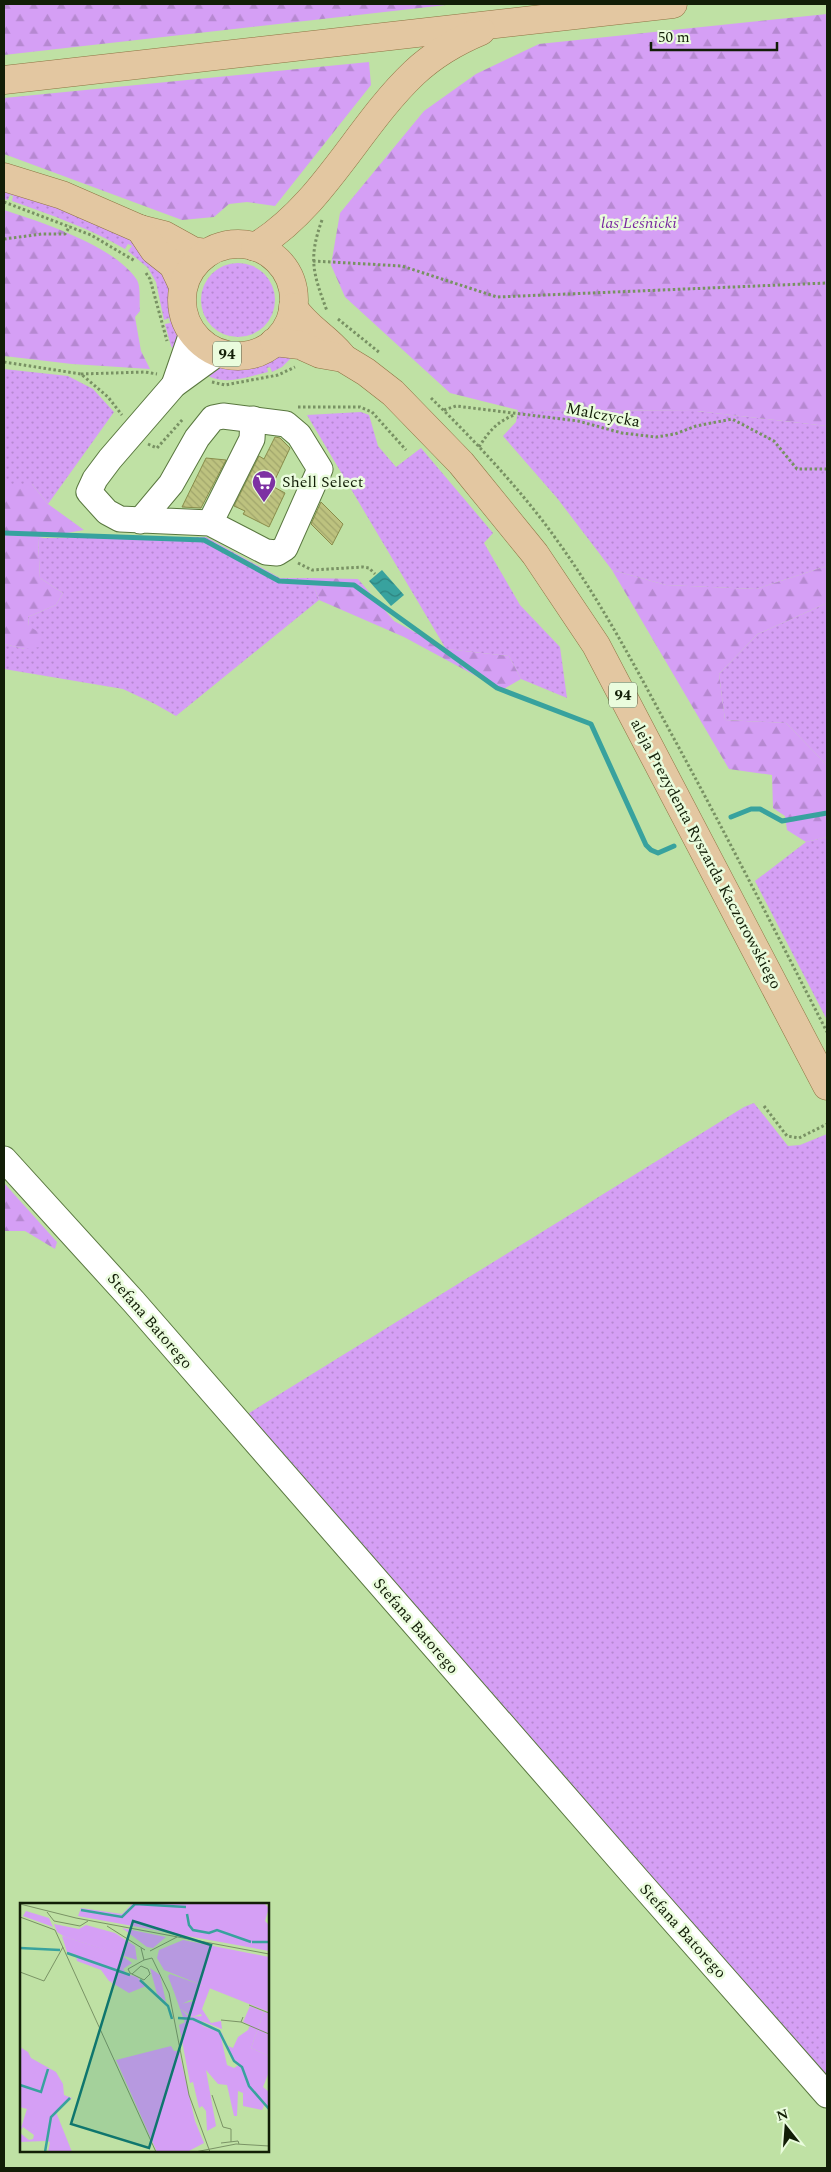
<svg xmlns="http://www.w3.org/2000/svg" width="831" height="2172" font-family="Spectral,serif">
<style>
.grass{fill:url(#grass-dots)}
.forest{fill:url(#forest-firs)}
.water{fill:url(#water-waves)}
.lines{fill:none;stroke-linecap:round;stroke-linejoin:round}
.stream{stroke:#38a29e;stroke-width:5}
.building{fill:url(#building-back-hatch);stroke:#898d4b}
.minor-casing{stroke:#59773f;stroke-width:27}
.major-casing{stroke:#8e7343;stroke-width:29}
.path{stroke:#789163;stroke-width:3;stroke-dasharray:2.5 2.5;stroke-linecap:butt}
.minor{stroke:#fff;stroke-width:25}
.major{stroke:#e3c7a1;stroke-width:28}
.labels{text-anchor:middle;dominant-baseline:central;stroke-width:5;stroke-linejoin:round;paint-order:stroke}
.shield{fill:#eafcdd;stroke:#536147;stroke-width:1}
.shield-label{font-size:15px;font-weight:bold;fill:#121e07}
.park-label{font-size:16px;font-style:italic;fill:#7927a0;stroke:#eafcdd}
.street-label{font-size:16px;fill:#121e07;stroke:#eafcdd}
.poi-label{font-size:16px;fill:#121e07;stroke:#eafcdd;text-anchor:start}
.inset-river{fill:none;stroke:#38a29e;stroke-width:2.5}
.inset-road{fill:none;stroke:#7a9365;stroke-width:1}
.view{fill:#0f766e;fill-opacity:0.15;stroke:#0f766e;stroke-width:2.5}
.inset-edge{fill:none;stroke:#121e07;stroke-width:2.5}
</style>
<defs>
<pattern id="grass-dots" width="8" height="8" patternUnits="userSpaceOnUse" patternTransform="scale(1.25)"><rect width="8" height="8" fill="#d59ff5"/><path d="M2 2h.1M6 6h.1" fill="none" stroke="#b688d1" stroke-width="1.8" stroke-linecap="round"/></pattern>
<pattern id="forest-firs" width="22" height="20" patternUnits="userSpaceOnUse" patternTransform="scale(1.25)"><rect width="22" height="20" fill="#d59ff5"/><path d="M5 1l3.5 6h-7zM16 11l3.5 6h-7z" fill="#b688d1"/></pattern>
<pattern id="water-waves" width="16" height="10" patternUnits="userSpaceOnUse" patternTransform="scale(1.25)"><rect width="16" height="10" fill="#38a29e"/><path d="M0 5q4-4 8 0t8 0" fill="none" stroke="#2e837f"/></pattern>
<pattern id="building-back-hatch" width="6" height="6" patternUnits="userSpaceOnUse" patternTransform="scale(1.25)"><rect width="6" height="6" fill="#bdc27f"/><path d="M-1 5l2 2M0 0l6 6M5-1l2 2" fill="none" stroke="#a1a66c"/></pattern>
</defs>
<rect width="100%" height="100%" fill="#bfe1a4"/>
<g class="grass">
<path d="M 4,187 L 41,200 L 114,230 L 134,243 L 173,286 L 174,316 L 180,334 L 177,353 L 171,346 L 165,324 L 170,323 L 169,318 L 164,320 L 156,282 L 148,268 L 128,251 L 132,246 L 128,244 L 125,249 C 89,228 51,215 12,201 L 13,196 L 10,195 L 8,200 L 4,199 Z"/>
<circle cx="238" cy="300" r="37"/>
<path d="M 280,353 L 296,353 L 282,367 L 272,372 L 270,367 L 267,368 L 268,372 C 246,377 223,387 203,373 L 223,364 L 238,366 L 251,365 Z"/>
<path d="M 4,369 L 68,376 L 93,389 L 114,412 L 48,504 L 32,484 L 4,484 Z"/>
<path d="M 518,410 L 697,411 L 827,426 L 827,566 L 756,589 L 666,585 L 612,570 L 557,498 L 503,436 L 516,422 Z"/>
<path d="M 361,412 L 369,415 L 378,446 L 396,467 L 421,448 L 493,533 L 484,543 L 520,605 L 560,647 L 567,698 L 521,679 L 509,656 L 446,649 L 307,415 Z"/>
<path d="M 206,537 L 280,578 L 311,578 L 319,600 L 176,716 L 155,704 L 123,689 L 4,669 L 4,644 L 25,649 L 29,626 L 28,617 L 56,605 L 63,593 L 40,578 L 38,538 Z"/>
<path d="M 827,603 L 827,765 L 786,723 L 725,720 L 719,674 L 758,634 Z"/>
<path d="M 827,837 L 827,1020 L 755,881 L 806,842 Z"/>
<path d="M 754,1103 L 788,1146 L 800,1145 L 827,1134 L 827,2077 L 246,1415 L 744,1107 Z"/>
</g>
<g class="forest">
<path d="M 4,4 L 455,4 L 4,55 Z"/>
<path d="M 827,14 L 827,426 L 697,411 L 518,410 L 450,393 L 345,297 L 331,265 L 340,213 L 424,111 L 476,74 L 539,44 Z"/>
<path d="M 369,62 L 371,85 L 275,206 L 247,202 L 229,204 L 214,217 L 182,220 L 4,154 L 4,98 Z"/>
<path d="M 4,210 C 41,222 115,246 137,280 C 141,287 139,302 140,311 L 135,317 L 141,351 L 150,369 L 72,364 L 4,356 Z"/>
<path d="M 4,484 L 32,484 L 48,504 L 84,530 L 38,538 L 40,578 L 63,593 L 56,605 L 28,617 L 29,626 L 40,633 L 40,647 L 25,649 L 4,644 Z"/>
<path d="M 827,566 L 827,603 L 758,634 L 719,674 L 725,720 L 786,723 L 827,765 L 827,837 L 806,842 L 787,830 L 785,816 L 773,808 L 772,775 L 729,769 L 612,570 L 666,585 L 756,589 Z"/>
<path d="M 311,578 L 358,579 L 394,621 L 446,649 L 509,656 L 521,679 L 502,690 L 404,637 L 319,600 Z"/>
<path d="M 4,1183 L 57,1242 L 55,1249 L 25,1231 L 4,1231 Z"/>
</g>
<path class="water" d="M 382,570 L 404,595 L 391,606 L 369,581 Z"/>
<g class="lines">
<g class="stream">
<path d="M 4,533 L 204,540 L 279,581 L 354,585 L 497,688 L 591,724 L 646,845 L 651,850 L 658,853 L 674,846"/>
<path d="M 731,817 L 751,809 L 760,809 L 782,821 L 827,813"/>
</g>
</g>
<g class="building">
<path d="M 275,437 L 280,438 L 290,448 L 272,486 L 285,493 L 269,527 L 243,514 L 245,511 L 234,506 L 259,456 L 264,459 Z"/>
<path d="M 206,458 L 226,460 L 201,508 L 182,507 Z"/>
<path d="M 321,502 L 343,524 L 332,545 L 311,524 Z"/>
</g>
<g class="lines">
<g class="minor-casing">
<g id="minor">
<path d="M 174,385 L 192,333"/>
<path d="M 140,521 L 171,484 L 197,438 L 213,418 L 223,416 L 286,424 L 299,435 L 320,469 L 285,548 L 277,553 L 266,552 L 210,523 L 120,519 L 107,512 L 89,492 L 95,479 L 110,459 L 174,385 L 218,353"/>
<path d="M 210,523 L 252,439 L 253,419"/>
<path d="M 4,1159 L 134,1302 L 636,1878 L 827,2095"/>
</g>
</g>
<g class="major-casing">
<g id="major">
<path d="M 4,80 L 673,4"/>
<path d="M 4,177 L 62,195 L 140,229 L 164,235 L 193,251 L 207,253"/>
<path d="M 140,229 L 154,250 L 173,265 L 183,286"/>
<circle cx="238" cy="300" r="56"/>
<path d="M 255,247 C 323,206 358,126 414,73 C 433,55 457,41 481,31"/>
<path d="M 293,307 C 307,328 325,336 341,355"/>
<path d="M 274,342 L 300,345 L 320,354 L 343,358 L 366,372 L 393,393 L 461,463 L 535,554 L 596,645 L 827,1086"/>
</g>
</g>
<g class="path">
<path d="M 4,202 L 91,235 L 135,261"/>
<path d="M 322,220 C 308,259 313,273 327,311"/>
<path d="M 4,239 L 42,234 L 65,234 L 70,226"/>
<path d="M 313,261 L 402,266 L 497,297 L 827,283"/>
<path d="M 146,273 L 150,279 L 167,341"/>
<path d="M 338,319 L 380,353"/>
<path d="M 4,362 L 81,374 L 108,397 L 122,415"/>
<path d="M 81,374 L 145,372 L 157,374"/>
<path d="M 212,382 L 225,385 L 278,375 L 295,367"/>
<path d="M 431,398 C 466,432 500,468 531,506 C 585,573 626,649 666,724 C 722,826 774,929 827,1032"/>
<path d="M 298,407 L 360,407 L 372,412 L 406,450"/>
<path d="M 444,410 L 456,406 L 578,421 L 622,433 L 656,437 L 675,434 L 696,426 L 732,419 L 774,441 L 797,469 L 827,469"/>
<path d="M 148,444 L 157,448 L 183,419"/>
<path d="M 479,447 C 489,431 497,422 514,415"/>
<path d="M 298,563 L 312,570 L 363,567 L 369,568 L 375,574"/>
<path d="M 764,1106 L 787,1136 L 799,1138 L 827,1124"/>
</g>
<use href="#minor" class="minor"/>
<use href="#major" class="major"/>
</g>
<defs>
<g id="supermarket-pin" transform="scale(1.25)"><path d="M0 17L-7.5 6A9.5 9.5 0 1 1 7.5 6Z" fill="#7d31a3" stroke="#eafcdd"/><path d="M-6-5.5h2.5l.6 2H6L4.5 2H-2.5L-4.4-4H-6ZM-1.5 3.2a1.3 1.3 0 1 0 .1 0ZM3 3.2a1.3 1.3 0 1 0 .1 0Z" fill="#fff"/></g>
</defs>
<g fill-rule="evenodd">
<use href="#supermarket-pin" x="264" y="482"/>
</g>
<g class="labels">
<g class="shield">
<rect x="213" y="341.5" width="28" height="25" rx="4"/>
<rect x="609" y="682.5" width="28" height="25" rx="4"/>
</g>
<g class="shield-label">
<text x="227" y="354">94</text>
<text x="623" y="695">94</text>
</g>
<g class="park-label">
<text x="639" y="223">las Leśnicki</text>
</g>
<g class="street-label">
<text transform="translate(603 415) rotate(11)">Malczycka</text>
<text transform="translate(706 854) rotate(62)">aleja Prezydenta Ryszarda Kaczorowskiego</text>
<text transform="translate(150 1321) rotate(49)">Stefana Batorego</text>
<text transform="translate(416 1626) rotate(49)">Stefana Batorego</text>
<text transform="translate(683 1931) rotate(48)">Stefana Batorego</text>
</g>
<g class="poi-label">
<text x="282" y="482">Shell Select</text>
</g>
</g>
<g transform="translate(20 1903)">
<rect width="249" height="249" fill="#bfe1a4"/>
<path d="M 6,8 L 29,15 L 33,24 L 3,13 ZM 42,33 L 100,51 L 112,60 L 103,66 L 47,49 ZM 130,65 L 140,72 L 146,99 L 137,91 ZM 101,69 L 117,74 L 126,83 L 109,90 L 89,78 L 97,79 ZM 150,71 L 190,85 L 182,106 L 191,120 L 201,118 L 202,126 L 184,119 L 181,111 L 172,114 L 161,106 L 161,101 L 174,98 L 154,89 L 148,73 ZM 230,103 L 244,109 L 231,145 L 249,153 L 249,169 L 243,184 L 249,189 L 249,205 L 245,200 L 242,207 L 223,203 L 223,190 L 218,188 L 217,213 L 214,213 L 207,182 L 198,181 L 186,167 L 196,223 L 187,228 L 186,208 L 182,203 L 179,205 L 173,179 L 170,180 L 159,122 L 172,116 L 179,118 L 183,123 L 202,130 L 206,142 L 213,145 L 218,134 L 228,127 L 230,122 L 223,119 ZM 201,134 L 214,157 L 220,161 L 214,165 L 207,162 ZM 151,143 L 154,148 L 159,148 L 175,218 L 184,240 L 167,249 L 137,249 L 96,157 Z" fill="#d59ff5" fill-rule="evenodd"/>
<path d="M 113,0 L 244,0 L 249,5 L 245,18 L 249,22 L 249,48 L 58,13 L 61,5 L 102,11 ZM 34,21 L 59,26 L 66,22 L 95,30 L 115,43 L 117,57 L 45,34 L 37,29 ZM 102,25 L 146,34 L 133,45 L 127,44 ZM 163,37 L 249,54 L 249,109 L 144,67 L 137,55 L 139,47 ZM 56,49 L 102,64 L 106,70 L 101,69 L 99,79 L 89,78 L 81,67 L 57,58 ZM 154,89 L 176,94 L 162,101 L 161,106 L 169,114 L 183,113 L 184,119 L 172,116 L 165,120 ZM 244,109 L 249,110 L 249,153 L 231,145 ZM 0,144 L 8,149 L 11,155 L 36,169 L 43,181 L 44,192 L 52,195 L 36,209 L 52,249 L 28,249 L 30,239 L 25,238 L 0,239 L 0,230 L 9,237 L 13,236 L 14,232 L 3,224 L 0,228 L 7,206 L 0,204 Z" fill="#d59ff5"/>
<path class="inset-river" d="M 61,7 L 102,14 L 115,1 L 166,4M 167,11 L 169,22 L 173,27 L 189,30 L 197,27 L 231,39M 232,39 L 249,39M 0,45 L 40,47M 47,50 L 110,72M 120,77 L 148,103 L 152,116M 158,115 L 173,116 L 199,128 L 214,158 L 222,164 L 229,183 L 249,206M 0,182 L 21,189 L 28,166M 25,249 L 31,214 L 50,195"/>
<path class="inset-road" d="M 0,1 L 56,15 L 249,51M 27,9 L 34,18 L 60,23 L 68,18M 0,14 L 35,27 L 136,249M 87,23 L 125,47M 121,45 L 124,57 L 132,55M 130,48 L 157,34M 132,55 L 149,90 L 169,192 L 190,249M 0,69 L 24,78 L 43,44M 112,71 L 121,63 L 128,66 L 130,71 L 124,77 L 110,70 L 108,66 L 124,57M 229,102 L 249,110M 201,117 L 221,119 L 223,114M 221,119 L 249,131M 192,192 L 203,224 L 211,226 L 211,239M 201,240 L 218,238 L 219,241M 175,249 L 216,241 L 249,243"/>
<path class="view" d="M 113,18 L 191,42 L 129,245 L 51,221 Z"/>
<rect width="249" height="249" class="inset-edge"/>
</g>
<rect width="831" height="2172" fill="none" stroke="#121e07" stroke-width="10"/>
<g transform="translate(786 2127) rotate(343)" stroke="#eafcdd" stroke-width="4" paint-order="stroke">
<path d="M0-4L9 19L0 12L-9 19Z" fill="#121e07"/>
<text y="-8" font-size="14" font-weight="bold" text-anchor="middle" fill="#121e07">N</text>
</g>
<path d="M651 42v8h126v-8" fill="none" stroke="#121e07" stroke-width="2.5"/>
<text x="658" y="42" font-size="15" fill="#121e07" stroke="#eafcdd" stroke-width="4" paint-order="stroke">50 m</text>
</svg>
